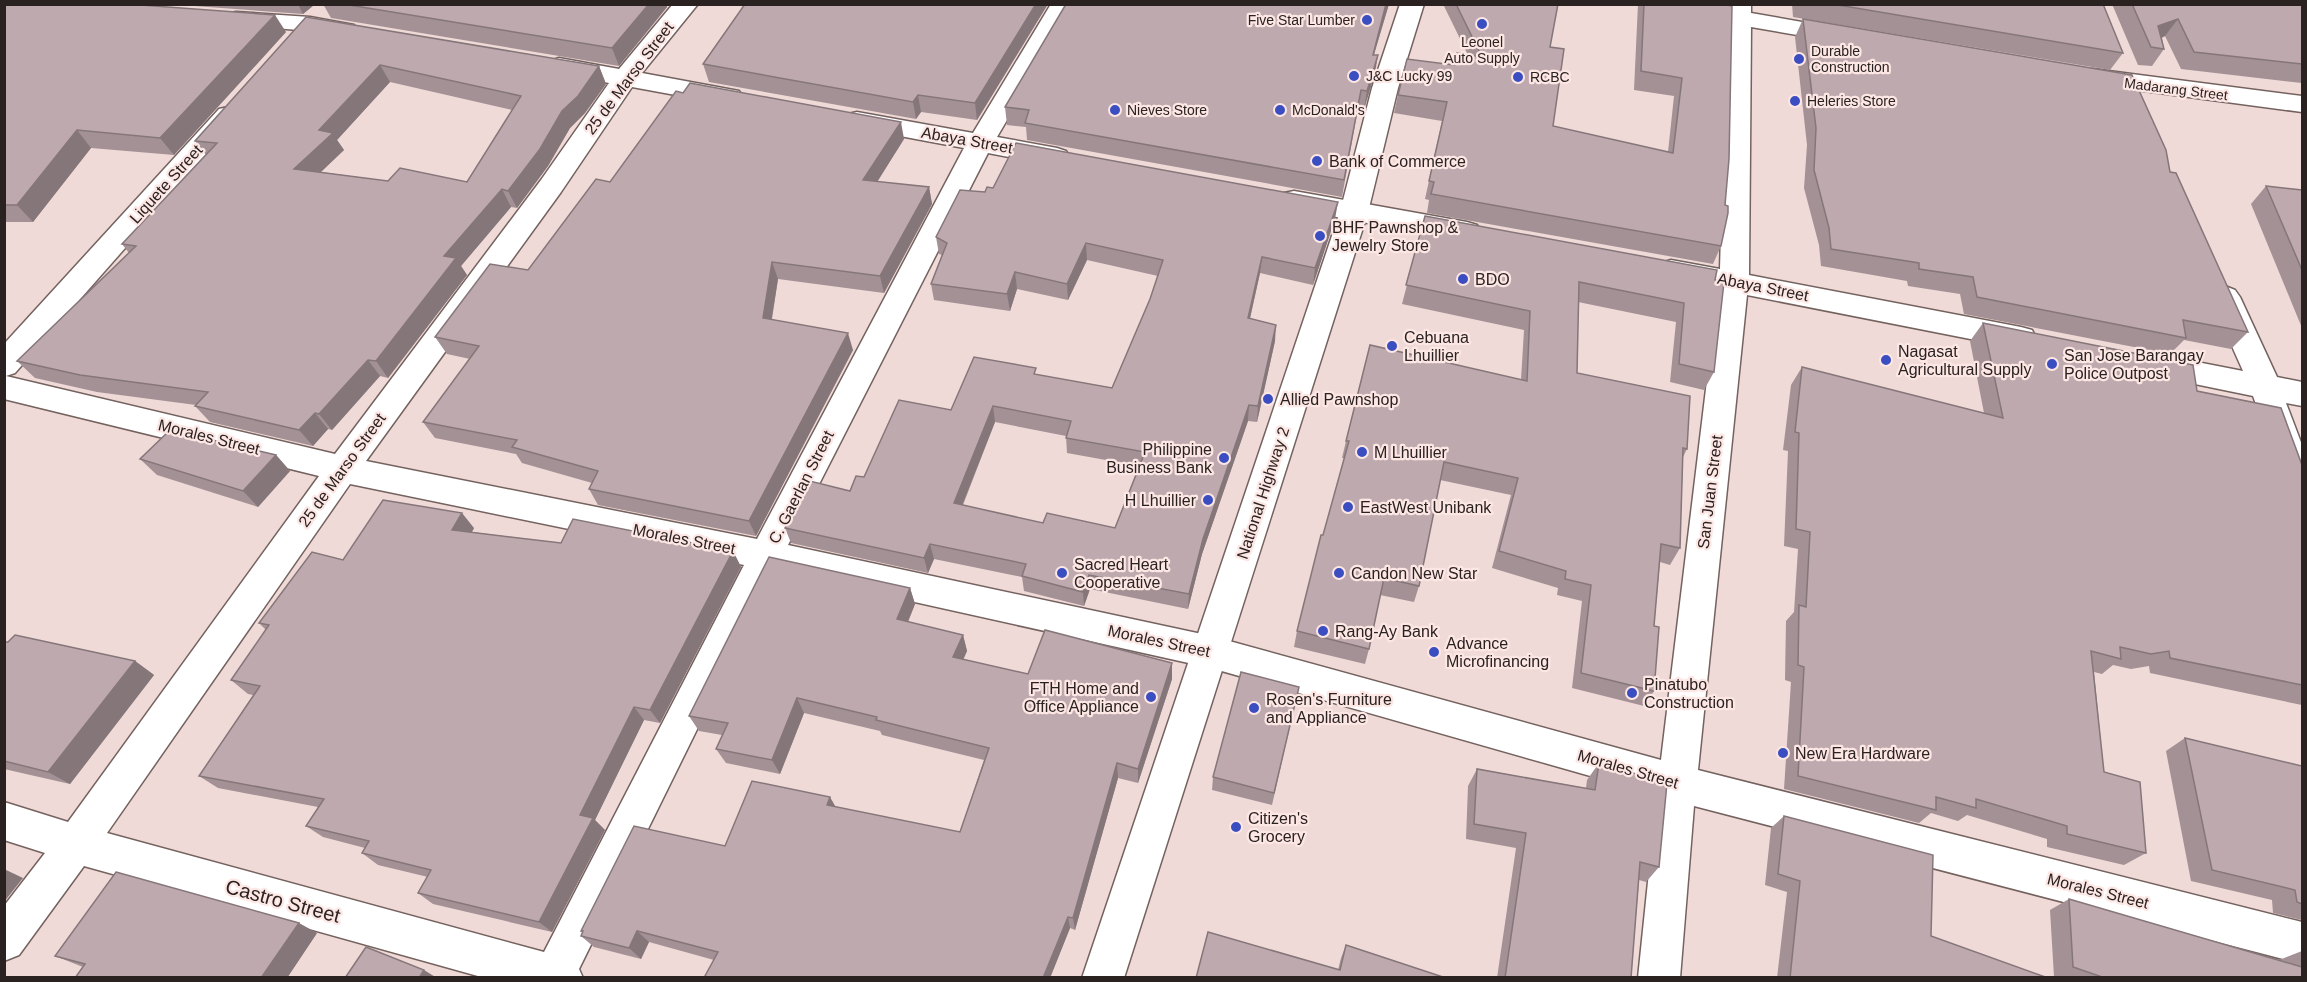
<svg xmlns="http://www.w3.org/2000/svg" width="2307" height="982" font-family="Helvetica,sans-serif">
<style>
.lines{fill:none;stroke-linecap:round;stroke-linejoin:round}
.minor-casing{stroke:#74625f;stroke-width:3}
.primary-casing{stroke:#74625f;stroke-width:3}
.minor{fill:#fff;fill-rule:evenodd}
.primary{fill:#fff;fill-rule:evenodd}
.wall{fill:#a39196;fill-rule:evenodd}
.shaded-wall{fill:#85767a}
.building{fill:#bea9ae;stroke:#85767a;stroke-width:1.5;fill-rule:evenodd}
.poi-dot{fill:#3b4ec1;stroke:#fde7e4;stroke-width:2}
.labels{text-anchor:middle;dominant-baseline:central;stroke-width:4.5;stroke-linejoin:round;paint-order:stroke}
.far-poi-label{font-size:14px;fill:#2a2221;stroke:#fde7e4;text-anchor:start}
.far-street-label{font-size:14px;fill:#2a2221;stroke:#fde7e4}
.street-label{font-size:16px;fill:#2a2221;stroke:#fde7e4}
.poi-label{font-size:16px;fill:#2a2221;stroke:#fde7e4;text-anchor:start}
.near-street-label{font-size:20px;fill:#2a2221;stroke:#fde7e4}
</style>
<rect width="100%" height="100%" fill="#f0dad7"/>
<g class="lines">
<g class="minor-casing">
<g id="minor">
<path d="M 673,4 L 698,4 L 642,73 L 739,91 L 743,97 L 739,103 L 730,105 L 632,87 L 561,192 L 366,461 L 757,539 L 964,148 L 857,128 L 848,126 L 844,120 L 848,114 L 857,112 L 973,133 L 1051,4 L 1075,4 L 997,137 L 1057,148 L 1066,151 L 1070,157 L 1066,163 L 1057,166 L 988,153 L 788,545 L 1211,636 L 1661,760 L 1718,290 L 1661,277 L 1657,270 L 1661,263 L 1671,260 L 1720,269 L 1727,23 L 1660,11 L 1652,9 L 1648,4 L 1704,4 L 1727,8 L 1727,4 L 1751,4 L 1751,13 L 1853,31 L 1856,36 L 1853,41 L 1844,43 L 1751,27 L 1749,275 L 2021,327 L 2032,330 L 2036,338 L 2032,346 L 2021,349 L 1747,295 L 1698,770 L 2302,922 L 2302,964 L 1694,806 L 1680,978 L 1638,978 L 1657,795 L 1211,668 L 775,571 L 579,969 L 583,978 L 485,978 L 84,866 L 19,955 L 4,961 L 4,906 L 45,853 L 4,840 L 4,802 L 68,822 L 319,476 L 4,399 L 4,344 L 219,109 L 228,107 L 237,109 L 241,115 L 237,121 L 15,373 L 6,376 L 335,454 L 541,180 L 609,83 L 550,71 L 546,66 L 550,61 L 559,58 L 619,69 ZM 350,484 L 744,565 L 544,952 L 107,833 Z"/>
<path d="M 236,12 L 310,17 L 354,25 L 357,30 L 354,35 L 345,37 L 310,31 L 227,24 L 224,19 L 227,14 Z"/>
<path d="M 2093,69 L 2302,96 L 2302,112 L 2084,83 L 2080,77 L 2084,71 Z"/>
<path d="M 1294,191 L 1467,222 L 1477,225 L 1481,232 L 1477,239 L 1467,242 L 1284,207 L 1280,200 L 1284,193 Z"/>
<path d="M 2225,286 L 2235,290 L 2240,297 L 2277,377 L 2302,382 L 2302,406 L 2286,403 L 2302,445 L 2302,500 L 2290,496 L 2286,487 L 2253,396 L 2151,375 L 2140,372 L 2136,364 L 2140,356 L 2151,353 L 2243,371 L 2210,297 L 2215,290 Z"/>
</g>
</g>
<g class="primary-casing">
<path id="primary" d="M 1400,4 L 1424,4 L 1398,88 L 1368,212 L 1124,978 L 1082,978 L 1340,212 L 1372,88 Z"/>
</g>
<use href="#minor" class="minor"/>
<use href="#primary" class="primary"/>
</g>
<g class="wall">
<path d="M 4,4 L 286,32 L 174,155 L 91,148 L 33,222 L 4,222 Z"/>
<path d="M 167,4 L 319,4 L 314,5 L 303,14 Z"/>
<path d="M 323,4 L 666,4 L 667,7 L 619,66 L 331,18 Z"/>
<path d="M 1048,4 L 977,120 L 921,112 L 916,119 L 709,82 L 703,64 Z"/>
<path d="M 1066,4 L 1389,4 L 1374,55 L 1375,73 L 1364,109 L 1358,108 L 1342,197 L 1027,140 L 1026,127 L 1007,125 L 1005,107 Z"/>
<path d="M 1443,4 L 1558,4 L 1550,47 L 1553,126 L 1668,152 L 1674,96 L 1634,90 L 1638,4 L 1725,4 L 1721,246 L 1713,264 L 1427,213 L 1429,200 L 1425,199 L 1442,121 L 1394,113 L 1398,95 L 1454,65 L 1468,55 Z"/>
<path d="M 1792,4 L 2103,4 L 2123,53 L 2110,70 L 1793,17 Z"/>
<path d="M 2112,4 L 2302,4 L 2302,83 L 2181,69 L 2165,36 L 2162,38 L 2164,49 L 2152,66 L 2138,65 Z"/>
<path d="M 306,17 L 599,66 L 606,84 L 585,113 L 570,128 L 548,166 L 517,208 L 511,207 L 461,266 L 467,275 L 388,378 L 380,376 L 332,430 L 328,429 L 313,446 L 210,422 L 195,406 L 196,405 L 97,392 L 35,378 L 17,361 L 129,253 L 122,244 L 206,155 L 195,141 ZM 390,82 L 512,110 L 467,182 L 388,181 L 321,172 L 344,150 L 337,140 Z"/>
<path d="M 1803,19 L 2170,172 L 2248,332 L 2231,349 L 2184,340 L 2170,354 L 1964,314 L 1960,294 L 1908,286 L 1907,281 L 1821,266 L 1819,245 L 1804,188 L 1807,145 L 1795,37 Z"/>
<path d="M 904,139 L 877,182 L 929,187 L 932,204 L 884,293 L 778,279 L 772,319 L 853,350 L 756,536 L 598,505 L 589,489 L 592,483 L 522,463 L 516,454 L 435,438 L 423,422 L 470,359 L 447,354 L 435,337 L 528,270 L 610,182 Z"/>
<path d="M 2266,186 L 2302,190 L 2302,328 L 2251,204 Z"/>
<path d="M 1425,216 L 1715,280 L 1714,372 L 1704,390 L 1670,382 L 1676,322 L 1578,302 L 1577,373 L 1687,449 L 1683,457 L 1680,548 L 1670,565 L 1660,562 L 1654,626 L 1654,691 L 1644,706 L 1572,688 L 1582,601 L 1557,595 L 1558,588 L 1492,568 L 1511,495 L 1440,480 L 1419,586 L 1414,602 L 1380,595 L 1369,649 L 1365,664 L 1294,647 L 1297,631 L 1344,458 L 1342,458 L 1346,441 L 1521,380 L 1524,330 L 1402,304 Z"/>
<path d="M 1335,219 L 1313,285 L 1260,273 L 1250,319 L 1275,341 L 1257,422 L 1248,421 L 1202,554 L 1188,609 L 1090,589 L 1084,606 L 1024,591 L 1022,577 L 934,559 L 928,573 L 791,543 L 785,528 L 850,491 L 864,477 L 951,410 L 1037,375 L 1112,388 L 1150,299 L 1158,276 L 1087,260 L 1068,300 L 1017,289 L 1010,311 L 934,300 L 931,284 L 942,255 L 939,254 L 936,237 ZM 995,422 L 1066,436 L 1067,453 L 1139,466 L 1115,528 L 1043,523 L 963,505 Z"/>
<path d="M 1983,323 L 2197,391 L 2302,465 L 2302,705 L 2150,673 L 2149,666 L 2131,669 L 2113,665 L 2102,674 L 2094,672 L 2104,772 L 2146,853 L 2124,865 L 2047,847 L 2047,839 L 1967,815 L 1958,821 L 1931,813 L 1919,823 L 1784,789 L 1791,682 L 1785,680 L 1786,621 L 1794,612 L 1798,549 L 1784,546 L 1788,451 L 1783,450 L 1791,385 L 1802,367 L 1984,413 L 1970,341 Z"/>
<path d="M 276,455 L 290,471 L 258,507 L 157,475 L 140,459 Z"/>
<path d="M 474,528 L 472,532 L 561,543 L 733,551 L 741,567 L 660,723 L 644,720 L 595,820 L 605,830 L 552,932 L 433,904 L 418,893 L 428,877 L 378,865 L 362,853 L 365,848 L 323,837 L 306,826 L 318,807 L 218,788 L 199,776 L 253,695 L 248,694 L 231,680 L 266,630 L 259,623 L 343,560 Z"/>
<path d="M 910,588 L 915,604 L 908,622 L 963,635 L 967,651 L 963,660 L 1028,674 L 1172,679 L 1138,783 L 1118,778 L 1075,930 L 1070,928 L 1050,978 L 707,978 L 705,976 L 714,960 L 649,942 L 641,959 L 594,947 L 581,936 L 583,932 L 581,931 L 725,846 L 835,807 L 960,832 L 984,760 L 882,735 L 880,731 L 804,713 L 780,774 L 726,763 L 716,749 L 722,735 L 699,731 L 689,716 Z"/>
<path d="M 4,642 L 135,661 L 154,675 L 70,784 L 4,769 Z"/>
<path d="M 1296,700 L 1272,805 L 1212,790 L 1213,777 Z"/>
<path d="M 2185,738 L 2302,766 L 2302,920 L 2273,913 L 2272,900 L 2191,881 L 2166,751 Z"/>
<path d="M 1599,763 L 1659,867 L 1646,882 L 1639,880 L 1631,978 L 1497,978 L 1516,848 L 1466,839 L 1468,786 L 1477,769 L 1586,788 L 1587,780 Z"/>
<path d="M 1784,816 L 1931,936 L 2048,978 L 1777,978 L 1787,892 L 1765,885 L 1771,828 Z"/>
<path d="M 2069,899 L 2279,960 L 2302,951 L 2302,978 L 2054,977 L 2050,910 Z"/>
<path d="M 317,933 L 287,978 L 75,978 L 83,967 L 55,956 Z"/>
<path d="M 1346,945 L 1446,978 L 1338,970 L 1341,958 Z"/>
</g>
<g class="shaded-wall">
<path d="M 298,4 L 314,4 L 314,5 L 303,14 Z"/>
<path d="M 649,4 L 666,4 L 667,7 L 619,66 L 612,48 Z"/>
<path d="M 1036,4 L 1048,4 L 977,120 L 975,103 Z"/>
<path d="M 1386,4 L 1389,4 L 1373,57 L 1373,55 L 1376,40 Z"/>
<path d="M 275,15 L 286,32 L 174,155 L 160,138 Z"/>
<path d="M 2178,19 L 2165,36 L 2149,42 L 2158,26 Z"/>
<path d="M 1378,55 L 1375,73 L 1364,109 L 1367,91 Z"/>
<path d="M 380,65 L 390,82 L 337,140 L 344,150 L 306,186 L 294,169 L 319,130 Z"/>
<path d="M 599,66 L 606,84 L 585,113 L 570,128 L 548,166 L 517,208 L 508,191 L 562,111 Z"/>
<path d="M 918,95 L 921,112 L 916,119 L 913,102 Z"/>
<path d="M 901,122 L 904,139 L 867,198 L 863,180 Z"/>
<path d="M 77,130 L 91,148 L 33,222 L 17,205 Z"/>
<path d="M 929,187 L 932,204 L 884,293 L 880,276 Z"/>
<path d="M 502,189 L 511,207 L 461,266 L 467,275 L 388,378 L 376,361 L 444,256 Z"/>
<path d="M 1338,202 L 1335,219 L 1313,285 L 1315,268 Z"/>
<path d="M 1086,243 L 1087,260 L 1068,300 L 1067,284 Z"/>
<path d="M 1262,257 L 1260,273 L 1246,335 L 1248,318 Z"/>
<path d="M 772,262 L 778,279 L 769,335 L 763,318 Z"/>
<path d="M 1015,272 L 1017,289 L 1010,311 L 1007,294 Z"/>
<path d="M 1276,325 L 1275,341 L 1257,422 L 1258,406 Z"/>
<path d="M 848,333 L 853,350 L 756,536 L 749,521 Z"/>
<path d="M 368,360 L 380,376 L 332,430 L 319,414 Z"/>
<path d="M 1249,405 L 1248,421 L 1202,554 L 1188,609 L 1189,594 L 1203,539 Z"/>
<path d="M 993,406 L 995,422 L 957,518 L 954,503 Z"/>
<path d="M 315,413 L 328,429 L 313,446 L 299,430 Z"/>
<path d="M 276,455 L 290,471 L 258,507 L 243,491 Z"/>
<path d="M 462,513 L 474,528 L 464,545 L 452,530 Z"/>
<path d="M 930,544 L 934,559 L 928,573 L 924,558 Z"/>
<path d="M 733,551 L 741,567 L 660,723 L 650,710 Z"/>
<path d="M 1089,575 L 1090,589 L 1084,606 L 1083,592 Z"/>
<path d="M 910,588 L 915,604 L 902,636 L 897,619 Z"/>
<path d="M 963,635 L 967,651 L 957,673 L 953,657 Z"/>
<path d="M 135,661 L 154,675 L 70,784 L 48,772 Z"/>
<path d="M 1172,663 L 1172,679 L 1138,783 L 1138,769 Z"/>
<path d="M 797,698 L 804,713 L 780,774 L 772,760 Z"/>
<path d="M 634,707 L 644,720 L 595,820 L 605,830 L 552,932 L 539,922 L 580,815 Z"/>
<path d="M 1117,763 L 1118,778 L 1075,930 L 1073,918 Z"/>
<path d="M 830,797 L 838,811 L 827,805 Z"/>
<path d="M 4,869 L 23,878 L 4,902 Z"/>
<path d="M 1068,917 L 1070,928 L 1050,978 L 1043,978 Z"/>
<path d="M 299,923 L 317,933 L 287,978 L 261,978 Z"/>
<path d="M 637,931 L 649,942 L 641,959 L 629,948 Z"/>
<path d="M 424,970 L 437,978 L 419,978 Z"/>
</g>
<g class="building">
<path d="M 4,4 L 127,4 L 275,15 L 160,138 L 77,130 L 17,205 L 4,205 Z"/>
<path d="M 343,4 L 649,4 L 612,48 Z"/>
<path d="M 745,4 L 1036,4 L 975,103 L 918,95 L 913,102 L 703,64 Z"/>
<path d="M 1066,4 L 1386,4 L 1373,55 L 1378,55 L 1367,91 L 1361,90 L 1344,180 L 1025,123 L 1029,110 L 1005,107 Z"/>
<path d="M 1456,4 L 1558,4 L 1550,47 L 1564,49 L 1553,126 L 1673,153 L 1682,78 L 1641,71 L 1644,4 L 1722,4 L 1732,6 L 1729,159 L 1725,205 L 1728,206 L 1728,213 L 1721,246 L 1431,194 L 1434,182 L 1429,181 L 1447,102 L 1398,95 L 1407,59 L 1454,65 L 1457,53 L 1482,57 Z"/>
<path d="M 1832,4 L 2103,4 L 2123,53 Z"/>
<path d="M 2132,4 L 2302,4 L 2302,64 L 2194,52 L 2178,19 L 2158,26 L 2164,49 L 2151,47 Z"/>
<path d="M 306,17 L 599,66 L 578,96 L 562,111 L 540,149 L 508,191 L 502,189 L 444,256 L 456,258 L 376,361 L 368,360 L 319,414 L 315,413 L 299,430 L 195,406 L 208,392 L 80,375 L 17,361 L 136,246 L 122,244 L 217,143 L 195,141 ZM 380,65 L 521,96 L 467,182 L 400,168 L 388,181 L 294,169 L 333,133 L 319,130 Z"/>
<path d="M 1803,19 L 2132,75 L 2166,150 L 2170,172 L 2176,173 L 2248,332 L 2183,320 L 2186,338 L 1977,297 L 1973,277 L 1919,269 L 1919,263 L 1831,249 L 1829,228 L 1814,170 L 1816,128 Z"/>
<path d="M 690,83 L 901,122 L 863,180 L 929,187 L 880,276 L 772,262 L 763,318 L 848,333 L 749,521 L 589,489 L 598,471 L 512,447 L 517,440 L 423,422 L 479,346 L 435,337 L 490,264 L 528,270 L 596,179 L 610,182 L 676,91 L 683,93 Z"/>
<path d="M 1016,143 L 1338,202 L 1315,268 L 1262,257 L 1248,318 L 1276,325 L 1258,406 L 1249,405 L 1203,539 L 1189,594 L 1089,575 L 1083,592 L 1022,576 L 1026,564 L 930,544 L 924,558 L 785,528 L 810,481 L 850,491 L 856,476 L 864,477 L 899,400 L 951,410 L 974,357 L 1036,368 L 1034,374 L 1112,388 L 1150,299 L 1163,260 L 1086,243 L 1067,284 L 1015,272 L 1007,294 L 931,284 L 947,243 L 936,237 L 960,190 L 985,192 L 987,187 L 993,188 ZM 993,406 L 1071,421 L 1066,438 L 1145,452 L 1115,528 L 1047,513 L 1043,523 L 954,503 Z"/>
<path d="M 2266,186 L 2302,190 L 2302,270 Z"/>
<path d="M 1425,216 L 1717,270 L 1715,280 L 1724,282 L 1714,372 L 1679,364 L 1684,303 L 1579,282 L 1577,373 L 1690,396 L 1687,449 L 1683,448 L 1680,548 L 1661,544 L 1654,626 L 1659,627 L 1654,691 L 1581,673 L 1591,585 L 1565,579 L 1566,571 L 1499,551 L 1518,478 L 1444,462 L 1419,586 L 1384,578 L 1369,649 L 1297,631 L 1321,535 L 1323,535 L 1349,441 L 1346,441 L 1370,345 L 1527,381 L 1530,311 L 1406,285 Z"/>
<path d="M 1983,323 L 2193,365 L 2197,391 L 2281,408 L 2302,465 L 2302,685 L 2170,658 L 2169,651 L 2151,654 L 2120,647 L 2121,659 L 2091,651 L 2104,772 L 2140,782 L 2146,853 L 2067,834 L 2067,826 L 1976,799 L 1976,808 L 1936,797 L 1936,810 L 1798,776 L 1804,667 L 1798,665 L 1799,605 L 1806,607 L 1810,532 L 1796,529 L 1799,433 L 1795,432 L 1802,367 L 2003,418 Z"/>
<path d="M 170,430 L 276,455 L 243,491 L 140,459 Z"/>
<path d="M 383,500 L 462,513 L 452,530 L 561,543 L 573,519 L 733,551 L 650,710 L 634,707 L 580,815 L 593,818 L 539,922 L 418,893 L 431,870 L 362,853 L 369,841 L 306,826 L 324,799 L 199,776 L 260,686 L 231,680 L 269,625 L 259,623 L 312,552 L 343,560 Z"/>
<path d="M 769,557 L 910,588 L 897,619 L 963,635 L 953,657 L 1028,674 L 1045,630 L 1172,663 L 1138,769 L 1117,763 L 1073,918 L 1068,917 L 1043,978 L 709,978 L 705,976 L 718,952 L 637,931 L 629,948 L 581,936 L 583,931 L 581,931 L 634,826 L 725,846 L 752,781 L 830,797 L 827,805 L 960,832 L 989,748 L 876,720 L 877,717 L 797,698 L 772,760 L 716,749 L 728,723 L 689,716 Z"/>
<path d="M 15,635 L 135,661 L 48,772 L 4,761 L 4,642 L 8,642 Z"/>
<path d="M 1241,672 L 1299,687 L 1274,793 L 1213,777 Z"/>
<path d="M 2185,738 L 2302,766 L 2302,904 L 2297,902 L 2295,890 L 2212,870 Z"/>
<path d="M 1599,763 L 1667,783 L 1659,867 L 1640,862 L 1631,978 L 1505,978 L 1526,833 L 1474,824 L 1477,769 L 1595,790 Z"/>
<path d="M 1784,816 L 1933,855 L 1931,936 L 2048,978 L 1790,978 L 1800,881 L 1778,874 Z"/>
<path d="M 116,872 L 299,923 L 261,978 L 75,978 L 85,964 L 55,956 Z"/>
<path d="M 2069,899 L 2302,967 L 2302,978 L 2105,978 L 2073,967 Z"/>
<path d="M 1208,932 L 1340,970 L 1346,945 L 1446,978 L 1196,978 Z"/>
<path d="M 366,947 L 424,970 L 419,978 L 345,978 Z"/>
</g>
<g class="poi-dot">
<circle cx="1367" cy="20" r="6"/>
<circle cx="1482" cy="24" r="6"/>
<circle cx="1799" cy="59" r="6"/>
<circle cx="1354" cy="76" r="6"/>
<circle cx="1518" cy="77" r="6"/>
<circle cx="1795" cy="101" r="6"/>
<circle cx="1115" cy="110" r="6"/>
<circle cx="1280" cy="110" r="6"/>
<circle cx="1317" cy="161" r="6"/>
<circle cx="1320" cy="236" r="6"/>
<circle cx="1463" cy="279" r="6"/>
<circle cx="1392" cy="346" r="6"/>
<circle cx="1886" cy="360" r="6"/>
<circle cx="2052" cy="364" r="6"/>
<circle cx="1268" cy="399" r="6"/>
<circle cx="1362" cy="452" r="6"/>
<circle cx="1224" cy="458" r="6"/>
<circle cx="1208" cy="500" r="6"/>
<circle cx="1348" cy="507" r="6"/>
<circle cx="1062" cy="573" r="6"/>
<circle cx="1339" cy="573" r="6"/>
<circle cx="1323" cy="631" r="6"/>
<circle cx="1434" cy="652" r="6"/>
<circle cx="1632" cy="693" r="6"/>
<circle cx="1151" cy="697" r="6"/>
<circle cx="1254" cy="708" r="6"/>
<circle cx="1783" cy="753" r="6"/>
<circle cx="1236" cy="827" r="6"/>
</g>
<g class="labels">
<g class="far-poi-label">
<text x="1355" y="20" text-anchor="end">Five Star Lumber</text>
<text x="1482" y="42" text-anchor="middle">Leonel<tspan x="1482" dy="16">Auto Supply</tspan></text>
<text x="1811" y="51">Durable<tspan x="1811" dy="16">Construction</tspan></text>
<text x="1366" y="76">J&amp;C Lucky 99</text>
<text x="1530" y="77">RCBC</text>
<text x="1807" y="101">Heleries Store</text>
<text x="1127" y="110">Nieves Store</text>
<text x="1292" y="110">McDonald's</text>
</g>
<g class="far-street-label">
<text transform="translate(2176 89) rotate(7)">Madarang Street</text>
</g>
<g class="street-label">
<text transform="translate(629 78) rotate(-53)">25 de Marso Street</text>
<text transform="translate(967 140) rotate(10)">Abaya Street</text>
<text transform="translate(166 184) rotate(-48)">Liquete Street</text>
<text transform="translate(1763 287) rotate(11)">Abaya Street</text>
<text transform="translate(209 437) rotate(14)">Morales Street</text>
<text transform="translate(342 470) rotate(-54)">25 de Marso Street</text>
<text transform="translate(801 487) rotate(-63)">C. Gaerlan Street</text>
<text transform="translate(1710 492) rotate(-83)">San Juan Street</text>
<text transform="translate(1263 493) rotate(-72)">National Highway 2</text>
<text transform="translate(684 539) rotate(11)">Morales Street</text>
<text transform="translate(1159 641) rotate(12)">Morales Street</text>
<text transform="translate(1628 769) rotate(16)">Morales Street</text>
<text transform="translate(2098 891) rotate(14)">Morales Street</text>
</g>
<g class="poi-label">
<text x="1329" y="161">Bank of Commerce</text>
<text x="1332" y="227">BHF Pawnshop &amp;<tspan x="1332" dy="18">Jewelry Store</tspan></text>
<text x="1475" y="279">BDO</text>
<text x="1404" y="337">Cebuana<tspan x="1404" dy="18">Lhuillier</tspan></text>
<text x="1898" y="351">Nagasat<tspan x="1898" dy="18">Agricultural Supply</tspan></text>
<text x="2064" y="355">San Jose Barangay<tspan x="2064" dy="18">Police Outpost</tspan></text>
<text x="1280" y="399">Allied Pawnshop</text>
<text x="1212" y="449" text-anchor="end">Philippine<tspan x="1212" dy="18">Business Bank</tspan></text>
<text x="1374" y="452">M Lhuillier</text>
<text x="1196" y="500" text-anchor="end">H Lhuillier</text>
<text x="1360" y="507">EastWest Unibank</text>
<text x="1074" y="564">Sacred Heart<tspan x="1074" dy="18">Cooperative</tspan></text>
<text x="1351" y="573">Candon New Star</text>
<text x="1335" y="631">Rang-Ay Bank</text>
<text x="1446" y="643">Advance<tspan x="1446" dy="18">Microfinancing</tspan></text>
<text x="1644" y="684">Pinatubo<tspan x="1644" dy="18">Construction</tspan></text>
<text x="1139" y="688" text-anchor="end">FTH Home and<tspan x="1139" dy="18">Office Appliance</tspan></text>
<text x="1266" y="699">Rosen's Furniture<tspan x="1266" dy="18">and Appliance</tspan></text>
<text x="1795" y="753">New Era Hardware</text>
<text x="1248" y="818">Citizen's<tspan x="1248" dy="18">Grocery</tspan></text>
</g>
<g class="near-street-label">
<text transform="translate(283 901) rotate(15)">Castro Street</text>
</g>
</g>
<rect width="2307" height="982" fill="none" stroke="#2a2221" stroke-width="12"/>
</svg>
